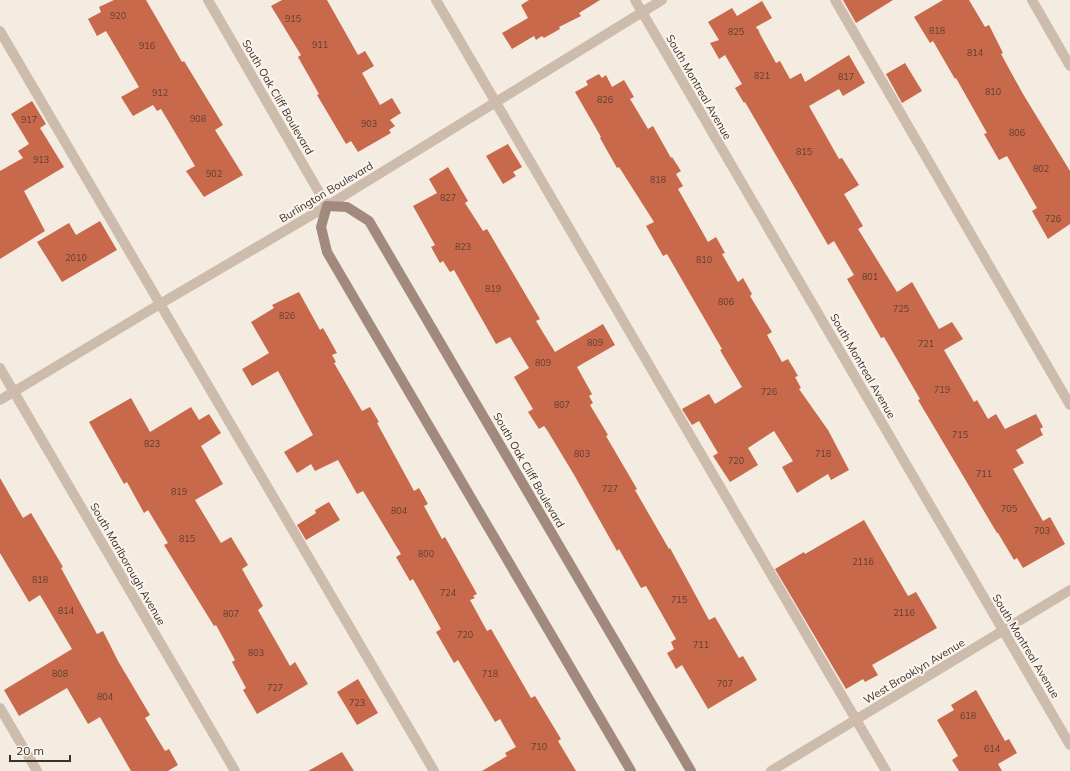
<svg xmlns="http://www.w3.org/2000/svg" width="1070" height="771" font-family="Mulish,sans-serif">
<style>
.building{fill:#c8694b}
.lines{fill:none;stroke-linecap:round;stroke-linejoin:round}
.lane{stroke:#cdbbac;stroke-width:10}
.street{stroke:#cdbbac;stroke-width:10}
.secondary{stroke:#a18a7d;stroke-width:10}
.labels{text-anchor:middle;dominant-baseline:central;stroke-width:4;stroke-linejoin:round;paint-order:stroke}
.number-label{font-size:9px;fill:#5e3e33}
.street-label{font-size:11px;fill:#3b302b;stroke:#fbf5ee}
</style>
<rect width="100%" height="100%" fill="#f4ebe1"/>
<g class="building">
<path d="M 114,0 L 146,0 L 182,62 L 184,61 L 223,125 L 215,130 L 243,175 L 204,197 L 186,171 L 195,166 L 161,109 L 157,111 L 153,105 L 133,116 L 121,97 L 139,87 L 106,31 L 97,36 L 88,19 L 101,12 L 99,7 Z"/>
<path d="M 282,0 L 327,0 L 358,55 L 365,51 L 374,66 L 362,73 L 380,105 L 392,98 L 401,113 L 390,120 L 395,126 L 389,130 L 391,133 L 358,152 L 351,141 L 346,144 L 317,95 L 319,94 L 298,57 L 301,55 L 271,6 Z"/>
<path d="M 529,0 L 600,0 L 579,13 L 581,16 L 559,27 L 560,29 L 544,38 L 542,36 L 536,40 L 534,36 L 512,49 L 502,33 L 528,18 L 521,5 Z"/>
<path d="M 843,0 L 893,0 L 856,23 Z"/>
<path d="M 943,0 L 969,0 L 985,27 L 989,25 L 1003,53 L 1001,54 L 1023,94 L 1070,171 L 1070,224 L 1048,239 L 1032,211 L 1037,208 L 1007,156 L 999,160 L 984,134 L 987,133 L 956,78 L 955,79 L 933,41 L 930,43 L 914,17 Z"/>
<path d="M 762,1 L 772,18 L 756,27 L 757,29 L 758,29 L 760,34 L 776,63 L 780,61 L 790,79 L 801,73 L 805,82 L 849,55 L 865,83 L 843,96 L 839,89 L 809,106 L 839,159 L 842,158 L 859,185 L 844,194 L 863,226 L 858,229 L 897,292 L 912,282 L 939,329 L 952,322 L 963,339 L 944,350 L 974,402 L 977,400 L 988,419 L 996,414 L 1005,429 L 1036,414 L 1043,427 L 1040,429 L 1043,435 L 1016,450 L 1024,463 L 1013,469 L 1043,521 L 1050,517 L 1065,544 L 1023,568 L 1017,558 L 1014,560 L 998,533 L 997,533 L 918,400 L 920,399 L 884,337 L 881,338 L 847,279 L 854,275 L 834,241 L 828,245 L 745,102 L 744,103 L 735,88 L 742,84 L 725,55 L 719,59 L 710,43 L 719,40 L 708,22 L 732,8 L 737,16 Z"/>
<path d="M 905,63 L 922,91 L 902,103 L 886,74 Z"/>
<path d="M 599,74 L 602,78 L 606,75 L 612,87 L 624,80 L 634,97 L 630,99 L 648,129 L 653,126 L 671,158 L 672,157 L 681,171 L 676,174 L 683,186 L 678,189 L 708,242 L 716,237 L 725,253 L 722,254 L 738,282 L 743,278 L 752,294 L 750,296 L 772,332 L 767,335 L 782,362 L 788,359 L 798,376 L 795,377 L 801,388 L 799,389 L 828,430 L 849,470 L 831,480 L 828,474 L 797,493 L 782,467 L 793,461 L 774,431 L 748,448 L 758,465 L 730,482 L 713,456 L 718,453 L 699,421 L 692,425 L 682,409 L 709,394 L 715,404 L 742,387 L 720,350 L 722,349 L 667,254 L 663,256 L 646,226 L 654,222 L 619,167 L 617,168 L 600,138 L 601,137 L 575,92 L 588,85 L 586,81 Z"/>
<path d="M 32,101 L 46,124 L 40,128 L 64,167 L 24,191 L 45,231 L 0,259 L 0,171 L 23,158 L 18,151 L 29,144 L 11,114 Z"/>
<path d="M 508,144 L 522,167 L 513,172 L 516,176 L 503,184 L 486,156 Z"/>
<path d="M 448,167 L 468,201 L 465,203 L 483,231 L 487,229 L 540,319 L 536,321 L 555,352 L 603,324 L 615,345 L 577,367 L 592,394 L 589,396 L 593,403 L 590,405 L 608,435 L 606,436 L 637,489 L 635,490 L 669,549 L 670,548 L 709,620 L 715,617 L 739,658 L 743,656 L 757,680 L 708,709 L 682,665 L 676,669 L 667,653 L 674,649 L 671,642 L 676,639 L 646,586 L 641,588 L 619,549 L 617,551 L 573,473 L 547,430 L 544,426 L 539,429 L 528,412 L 533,409 L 514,377 L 529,368 L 510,337 L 496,344 L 454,270 L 450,272 L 443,261 L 440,263 L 431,247 L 435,245 L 413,206 L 437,193 L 429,179 Z"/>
<path d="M 100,221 L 117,250 L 62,282 L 37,242 L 69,223 L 76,235 Z"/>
<path d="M 299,292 L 320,330 L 323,328 L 337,353 L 332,355 L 336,362 L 334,363 L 362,411 L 370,407 L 379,422 L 377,423 L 414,491 L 419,488 L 428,504 L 424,506 L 442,539 L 445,537 L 477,594 L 473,596 L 475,598 L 470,600 L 487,631 L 491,629 L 531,698 L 535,696 L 561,739 L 558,741 L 576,771 L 482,771 L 507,756 L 505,753 L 516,747 L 500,719 L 495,722 L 458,660 L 454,663 L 436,632 L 441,629 L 413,579 L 410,581 L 396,557 L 401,554 L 363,491 L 357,494 L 338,460 L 315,471 L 311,464 L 297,473 L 284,452 L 313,435 L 278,371 L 252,386 L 242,369 L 269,353 L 251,322 L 274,308 L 272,305 Z"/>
<path d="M 131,398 L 150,432 L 191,407 L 199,420 L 209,414 L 221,433 L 201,446 L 223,484 L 195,500 L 221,543 L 231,537 L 248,565 L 242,569 L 263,606 L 258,610 L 290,666 L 295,662 L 308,684 L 257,714 L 243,690 L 246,688 L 232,662 L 235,660 L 216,625 L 214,626 L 164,545 L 168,543 L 148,510 L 144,513 L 127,482 L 124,484 L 89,422 Z"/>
<path d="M 0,478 L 23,518 L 31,513 L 63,567 L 61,568 L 97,634 L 103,631 L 118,661 L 150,715 L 145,718 L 165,751 L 169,749 L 178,765 L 168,771 L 131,771 L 100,717 L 88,724 L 67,688 L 19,716 L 4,690 L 72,649 L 40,595 L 29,602 L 0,553 Z"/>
<path d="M 329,502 L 340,520 L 306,540 L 297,525 L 316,513 L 315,510 Z"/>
<path d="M 864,520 L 908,596 L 916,592 L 937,628 L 872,665 L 878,675 L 865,682 L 863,679 L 846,689 L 775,569 L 804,552 L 805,554 Z"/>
<path d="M 358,679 L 378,713 L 357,725 L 337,692 Z"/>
<path d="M 976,690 L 1005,741 L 1009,739 L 1017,753 L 998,764 L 1002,771 L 959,771 L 952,760 L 958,756 L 937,720 L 954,710 L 951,705 Z"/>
<path d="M 342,752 L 354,771 L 308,771 Z"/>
</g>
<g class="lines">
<g class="lane">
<path d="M 436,0 L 886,771"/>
<path d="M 835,0 L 1070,405"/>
<path d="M 0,31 L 434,771"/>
<path d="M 0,708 L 37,771"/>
</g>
<g class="street">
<path d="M 208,0 L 327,206"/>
<path d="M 635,0 L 1070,745"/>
<path d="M 1032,0 L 1070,66"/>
<path d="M 0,368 L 235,771"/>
<path d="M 0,400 L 160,304 L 327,206 L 662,0"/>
<path d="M 771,771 L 1070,590"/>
</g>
<path class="secondary" d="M 631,771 L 327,252 L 321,227 L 327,206 L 347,207 L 369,221 L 691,771"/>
</g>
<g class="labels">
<g class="number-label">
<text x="118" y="15">920</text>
<text x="293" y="18">915</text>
<text x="937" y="30">818</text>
<text x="736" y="31">825</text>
<text x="320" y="44">911</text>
<text x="147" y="45">916</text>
<text x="975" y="52">814</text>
<text x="762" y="75">821</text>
<text x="846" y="76">817</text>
<text x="993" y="91">810</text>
<text x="160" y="92">912</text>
<text x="605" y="99">826</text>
<text x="198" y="118">908</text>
<text x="29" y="119">917</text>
<text x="369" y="123">903</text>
<text x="1017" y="132">806</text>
<text x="804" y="151">815</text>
<text x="41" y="159">913</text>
<text x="1041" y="168">802</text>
<text x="214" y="173">902</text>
<text x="658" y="179">818</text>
<text x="448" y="197">827</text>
<text x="1053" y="218">726</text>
<text x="463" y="246">823</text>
<text x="76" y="257">2010</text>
<text x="704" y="259">810</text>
<text x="870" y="276">801</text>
<text x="493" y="288">819</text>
<text x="726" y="301">806</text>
<text x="901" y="308">725</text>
<text x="287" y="315">826</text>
<text x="595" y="342">809</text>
<text x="926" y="343">721</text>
<text x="543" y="362">809</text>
<text x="942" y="389">719</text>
<text x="769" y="391">726</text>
<text x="562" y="404">807</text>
<text x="960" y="434">715</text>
<text x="152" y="443">823</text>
<text x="582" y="453">803</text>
<text x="823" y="453">718</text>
<text x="736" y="460">720</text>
<text x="984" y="473">711</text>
<text x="610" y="488">727</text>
<text x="179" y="491">819</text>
<text x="1009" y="508">705</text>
<text x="399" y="510">804</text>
<text x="1042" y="530">703</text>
<text x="187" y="538">815</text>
<text x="426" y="553">800</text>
<text x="863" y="561">2116</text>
<text x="40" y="579">818</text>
<text x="448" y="592">724</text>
<text x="679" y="599">715</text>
<text x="66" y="610">814</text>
<text x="904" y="612">2116</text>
<text x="231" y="613">807</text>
<text x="465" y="634">720</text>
<text x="701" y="644">711</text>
<text x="256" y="652">803</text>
<text x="60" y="673">808</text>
<text x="490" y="673">718</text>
<text x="725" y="683">707</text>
<text x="275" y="687">727</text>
<text x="105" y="696">804</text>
<text x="357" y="702">723</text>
<text x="968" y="715">618</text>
<text x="539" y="746">710</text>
<text x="992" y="748">614</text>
</g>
<g class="street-label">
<text transform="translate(699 87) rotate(60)">South Montreal Avenue</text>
<text transform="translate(278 97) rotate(60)">South Oak Cliff Boulevard</text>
<text transform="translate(326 192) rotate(-31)">Burlington Boulevard</text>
<text transform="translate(863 366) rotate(60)">South Montreal Avenue</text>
<text transform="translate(529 470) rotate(60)">South Oak Cliff Boulevard</text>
<text transform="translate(128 564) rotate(60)">South Marlborough Avenue</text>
<text transform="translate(1026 646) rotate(59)">South Montreal Avenue</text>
<text transform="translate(914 671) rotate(-31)">West Brooklyn Avenue</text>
</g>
</g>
<path d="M10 755v6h60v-6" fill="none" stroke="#3b302b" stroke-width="2"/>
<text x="16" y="755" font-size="12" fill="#3b302b" stroke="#fbf5ee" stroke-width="3" paint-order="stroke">20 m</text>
</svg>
